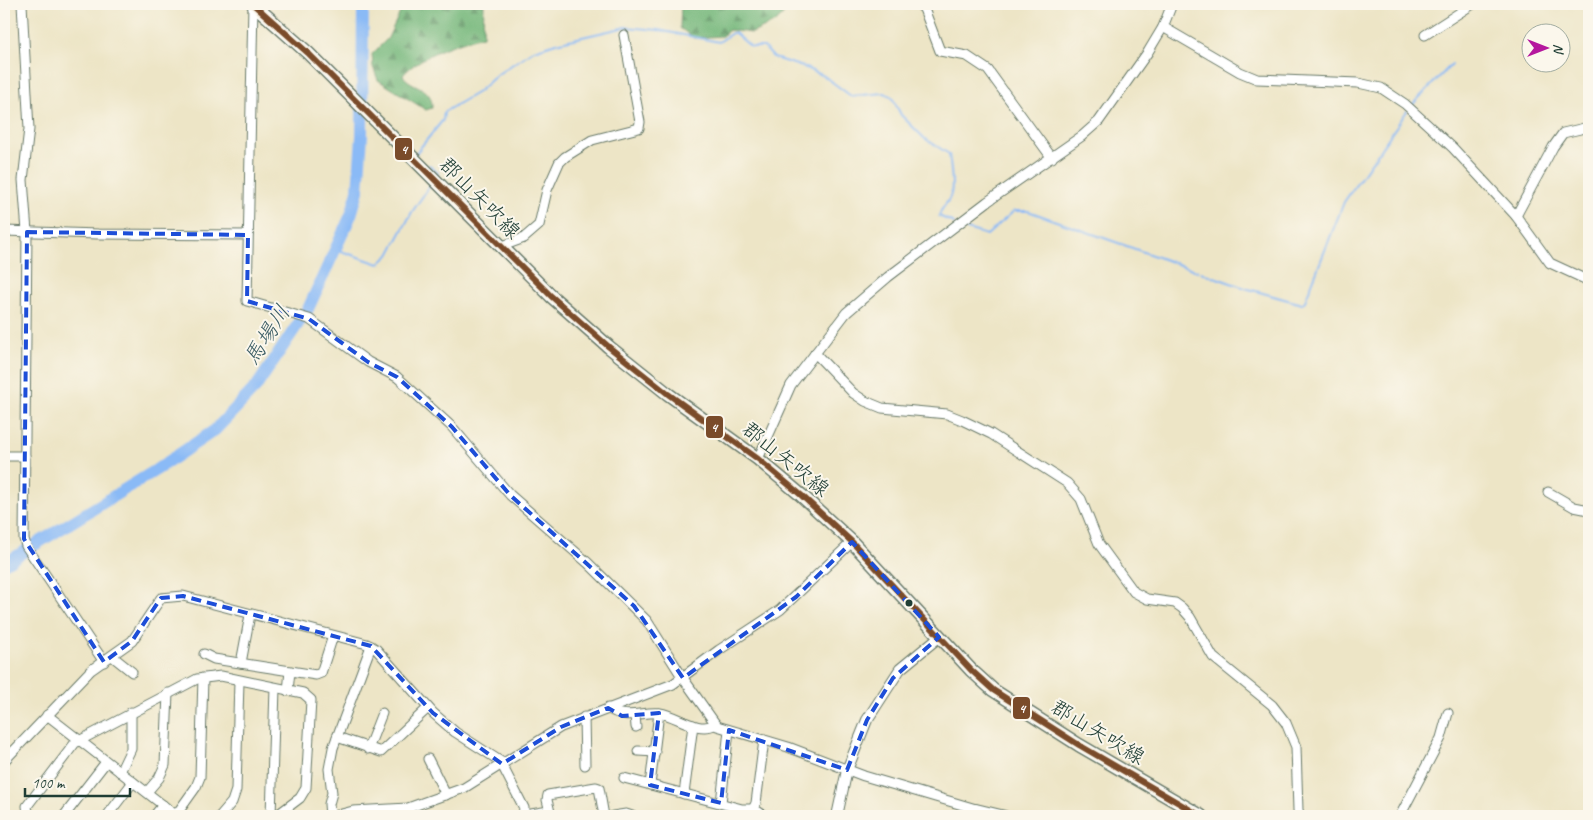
<svg xmlns="http://www.w3.org/2000/svg" width="1593" height="820" font-family="Caveat,'Klee One',sans-serif">
<style>
.forest{fill:url(#forest-firs);stroke:#4a7a57}
.lines{fill:none;stroke-linecap:round;stroke-linejoin:round}
.stream{stroke:#8abaf6;stroke-width:2}
.river{stroke:#8abaf6;stroke-width:12}
.minor-casing{stroke:#677867;stroke-width:11}
.tertiary-casing{stroke:#677867;stroke-width:12}
.primary-casing{stroke:#677867;stroke-width:15}
.minor{stroke:#fff;stroke-width:9}
.tertiary{stroke:#fff;stroke-width:10}
.primary{stroke:#fff;stroke-width:12}
.bus-1-casing{stroke:#fbf7ec;stroke-width:10}
.bus-1{stroke:#7a4b2a;stroke-width:6}
.marked{fill:none;stroke:#1d4ed8;stroke-width:4;stroke-dasharray:10 6;stroke-linejoin:round}
.bus-dot{fill:#1f3d34;stroke:#fbf7ec;stroke-width:2}
.labels{text-anchor:middle;dominant-baseline:central;stroke-width:4;stroke-linejoin:round;paint-order:stroke}
.street-label{font-size:21px;fill:#1f3d34;stroke:#fbf7ec}
.water-label{font-size:22px;font-style:italic;fill:#3a5c64;stroke:#fbf7ec}
.line-badge{stroke:#fbf7ec;stroke-width:2}
.badge-label{font-size:14px;text-anchor:middle;font-weight:bold;fill:#fff}
</style>
<defs>
<pattern id="forest-firs" width="22" height="20" patternUnits="userSpaceOnUse" patternTransform="scale(1.25)"><rect width="22" height="20" fill="#74b77a"/><path d="M5 1l3.5 6h-7zM16 11l3.5 6h-7z" fill="#5f9665"/></pattern>
</defs>
<rect width="100%" height="100%" fill="#fbf7ec"/>
<filter id="ink" filterUnits="userSpaceOnUse"><feTurbulence type="fractalNoise" baseFrequency=".02" numOctaves="2"/><feDisplacementMap in="SourceGraphic" scale="10" xChannelSelector="R" yChannelSelector="G"/><feConvolveMatrix kernelMatrix="1 2 1 2 8 2 1 2 1" color-interpolation-filters="sRGB"/></filter>
<filter id="wash" filterUnits="userSpaceOnUse"><feTurbulence type="fractalNoise" baseFrequency=".0096" numOctaves="4" result="noise"/><feDisplacementMap in="SourceGraphic" scale="20" xChannelSelector="R" yChannelSelector="G"/><feGaussianBlur stdDeviation="1.12" result="paint"/><feColorMatrix in="noise" values="0 0 0 0 0 0 0 0 0 0 0 0 0 0 0 0 0 1.4 0 .05"/><feComposite in="paint" operator="in"/></filter>
<g filter="url(#wash)">
<rect width="100%" height="100%" fill="#ede5c6"/>
<g class="forest">
<path d="M 404,4 L 484,4 L 483,36 C 458,42 420,55 403,75 C 410,88 433,85 432,108 L 426,110 L 378,80 L 373,67 L 372,54 L 388,38 Z"/>
<path d="M 681,4 L 790,4 L 790,7 L 776,22 L 752,33 L 729,30 L 722,36 L 694,38 L 680,28 Z"/>
</g>
<g class="lines">
<g class="stream">
<path d="M 1412,105 L 1452,64"/>
<path d="M 416,153 L 443,120 L 444,112 L 478,92 L 498,74 L 534,50 L 556,43 L 626,27 L 658,30 L 719,42 L 732,33 L 735,33 L 751,47 L 764,47 L 774,58 L 803,67 L 824,76 L 851,96 L 885,93 L 892,97 L 901,115 L 924,138 L 949,154 C 950,166 955,188 949,199 C 946,205 941,208 939,216 L 954,223"/>
<path d="M 429,165 L 438,173 L 436,176"/>
<path d="M 960,227 L 987,235 L 1014,211 L 1028,211 L 1245,288 L 1302,304 L 1305,301 L 1344,202 L 1407,111"/>
<path d="M 335,249 L 379,264 L 389,255 L 412,212 L 431,184"/>
</g>
<path class="river" d="M 4,564 L 156,470 L 215,430 L 256,387 L 308,309 L 351,215 L 358,191 L 362,136 L 363,4"/>
</g>
</g>
<g filter="url(#ink)">
<g class="lines">
<g class="minor-casing">
<g id="minor">
<path d="M 22,4 L 29,129 L 23,180 L 27,232 L 24,539 L 26,546 L 104,662"/>
<path d="M 253,4 L 247,301 L 309,319 L 368,362 L 397,377 L 452,427 L 510,495 L 588,563 L 647,621 L 683,678 L 717,726 L 788,747 L 864,776 L 976,809"/>
<path d="M 919,4 L 924,9 L 940,51 L 967,56 L 988,70 L 1052,158"/>
<path d="M 1163,27 L 1240,72 L 1257,79 L 1358,83 L 1381,88 L 1405,104 L 1453,148 L 1516,216 L 1550,263 L 1589,281"/>
<path d="M 1425,35 L 1473,4"/>
<path d="M 1516,216 L 1553,147 L 1563,133 L 1589,127"/>
<path d="M 4,231 L 98,234 L 248,235"/>
<path d="M 500,247 L 524,238 L 539,225 L 547,190 L 559,163 L 565,157 L 592,140 L 639,128 L 640,122 L 624,35"/>
<path d="M 815,353 L 853,393 L 865,401 L 882,408 L 947,414 L 962,420 L 991,434 L 1067,483 L 1081,499 L 1099,544 L 1134,592 L 1147,599 L 1175,603 L 1182,608 L 1190,617 L 1213,657 L 1272,705 L 1286,723 L 1296,747 L 1298,810 L 1300,816"/>
<path d="M 4,456 L 25,456"/>
<path d="M 758,459 L 791,385 L 846,313 L 888,277 L 987,202 L 1082,136 L 1099,121 L 1148,52 L 1163,27 L 1172,4"/>
<path d="M 1548,492 L 1574,507 L 1589,510"/>
<path d="M 204,654 L 214,659 L 316,675 L 321,673 L 333,636"/>
<path d="M 112,656 L 132,672"/>
<path d="M 241,663 L 250,615"/>
<path d="M 288,691 L 290,671"/>
<path d="M 608,708 C 625,721 642,711 660,713 C 678,716 698,734 716,724"/>
<path d="M 47,715 L 177,816"/>
<path d="M 635,715 L 636,727"/>
<path d="M 584,717 L 585,765"/>
<path d="M 337,737 L 381,752 L 428,708"/>
<path d="M 368,749 L 382,713"/>
<path d="M 638,751 L 655,752"/>
<path d="M 428,759 L 446,795"/>
<path d="M 4,761 L 91,670 L 132,641 L 161,598 L 183,596 L 367,644 L 376,649 L 433,713 L 455,732 L 500,761 L 524,808 L 523,816"/>
<path d="M 120,772 L 131,749 L 131,712"/>
<path d="M 624,778 L 742,809 L 754,809 L 765,816"/>
<path d="M 650,785 L 659,713"/>
<path d="M 147,792 L 159,778 L 165,765 L 168,693"/>
<path d="M 684,794 L 693,725"/>
<path d="M 721,803 L 729,730"/>
<path d="M 176,815 L 196,787 L 200,777 L 203,678"/>
<path d="M 525,815 L 549,811"/>
<path d="M 35,816 L 28,813 L 27,806 L 75,743 L 197,679 L 221,676 L 303,693 L 311,700 L 306,788 L 300,798 L 276,816"/>
<path d="M 64,816 L 106,762"/>
<path d="M 107,816 L 133,782"/>
<path d="M 154,816 L 163,805"/>
<path d="M 220,816 L 232,802 L 236,790 L 239,681"/>
<path d="M 271,816 L 275,688"/>
<path d="M 330,816 L 329,804 L 332,793 L 329,769 L 333,748 L 371,646"/>
<path d="M 334,816 L 353,811 L 408,808 L 464,788 L 561,727 L 673,684 L 719,650 L 780,610 L 852,542"/>
<path d="M 551,816 L 547,800 L 548,795 L 596,787 L 599,788 L 604,816"/>
<path d="M 613,816 L 626,814 L 632,816"/>
<path d="M 750,816 L 756,803 L 764,740"/>
<path d="M 1400,816 L 1441,738 L 1448,713"/>
</g>
</g>
<g class="tertiary-casing">
<g id="tertiary">
<path d="M 837,816 L 847,770 L 867,720 L 900,669 L 939,637"/>
<path d="M 973,816 L 976,809 L 1005,816"/>
</g>
</g>
<g class="primary-casing">
<path id="primary" d="M 253,4 L 308,53 L 551,296 L 609,347 L 668,394 L 758,459 L 801,495 L 852,542 L 971,670 L 993,690 L 1079,745 L 1201,816"/>
</g>
<use href="#minor" class="minor"/>
<use href="#tertiary" class="tertiary"/>
<use href="#primary" class="primary"/>
<g class="bus-1-casing">
<path id="bus-1" d="M 253,4 L 308,53 L 551,296 L 609,347 L 668,394 L 758,459 L 801,495 L 852,542 L 971,670 L 993,690 L 1079,745 L 1201,816"/>
</g>
<use href="#bus-1" class="bus-1"/>
</g>
</g>
<path class="marked" d="M 27,232 L 248,235 L 247,301 L 309,319 L 368,362 L 397,377 L 452,427 L 510,495 L 634,606 L 683,678 L 796,597 L 852,542 L 939,637 L 893,678 L 867,720 L 847,770 L 729,730 L 721,803 L 650,785 L 659,713 L 622,716 L 608,708 L 561,727 L 502,764 L 433,713 L 371,646 L 183,596 L 161,598 L 132,641 L 104,662 L 24,539 Z"/>
<circle class="bus-dot" cx="909" cy="603" r="4.5"/>
<g class="labels">
<g class="street-label">
<text transform="translate(480 198) rotate(45)">郡山矢吹線</text>
<text transform="translate(786 459) rotate(39)">郡山矢吹線</text>
<text transform="translate(1098 732) rotate(31)">郡山矢吹線</text>
</g>
<g class="water-label">
<text transform="translate(267 335) rotate(-57)">馬場川</text>
</g>
</g>
<g class="line-badge">
<rect x="394" y="137" width="19" height="24" rx="5" fill="#7a4b2a"/>
<rect x="705" y="415" width="19" height="24" rx="5" fill="#7a4b2a"/>
<rect x="1012" y="696" width="19" height="24" rx="5" fill="#7a4b2a"/>
</g>
<g class="badge-label">
<text x="404" y="154">4</text>
<text x="714" y="432">4</text>
<text x="1022" y="713">4</text>
</g>
<rect width="1593" height="820" fill="none" stroke="#fbf7ec" stroke-width="20"/>
<g transform="translate(1546 48) rotate(90)"><circle r="24" fill="#fbf7ec" stroke="#a3ada2"/>
<path d="M0-4L9 19L0 12L-9 19Z" fill="#b5179e"/>
<text y="-8" font-size="14" font-weight="bold" text-anchor="middle" fill="#1f3d34">N</text>
</g>
<path d="M25 788v8h105v-8" fill="none" stroke="#1f3d34" stroke-width="2.5"/>
<text x="32" y="788" font-size="15" fill="#1f3d34" stroke="#fbf7ec" stroke-width="4" paint-order="stroke">100 m</text>
</svg>
